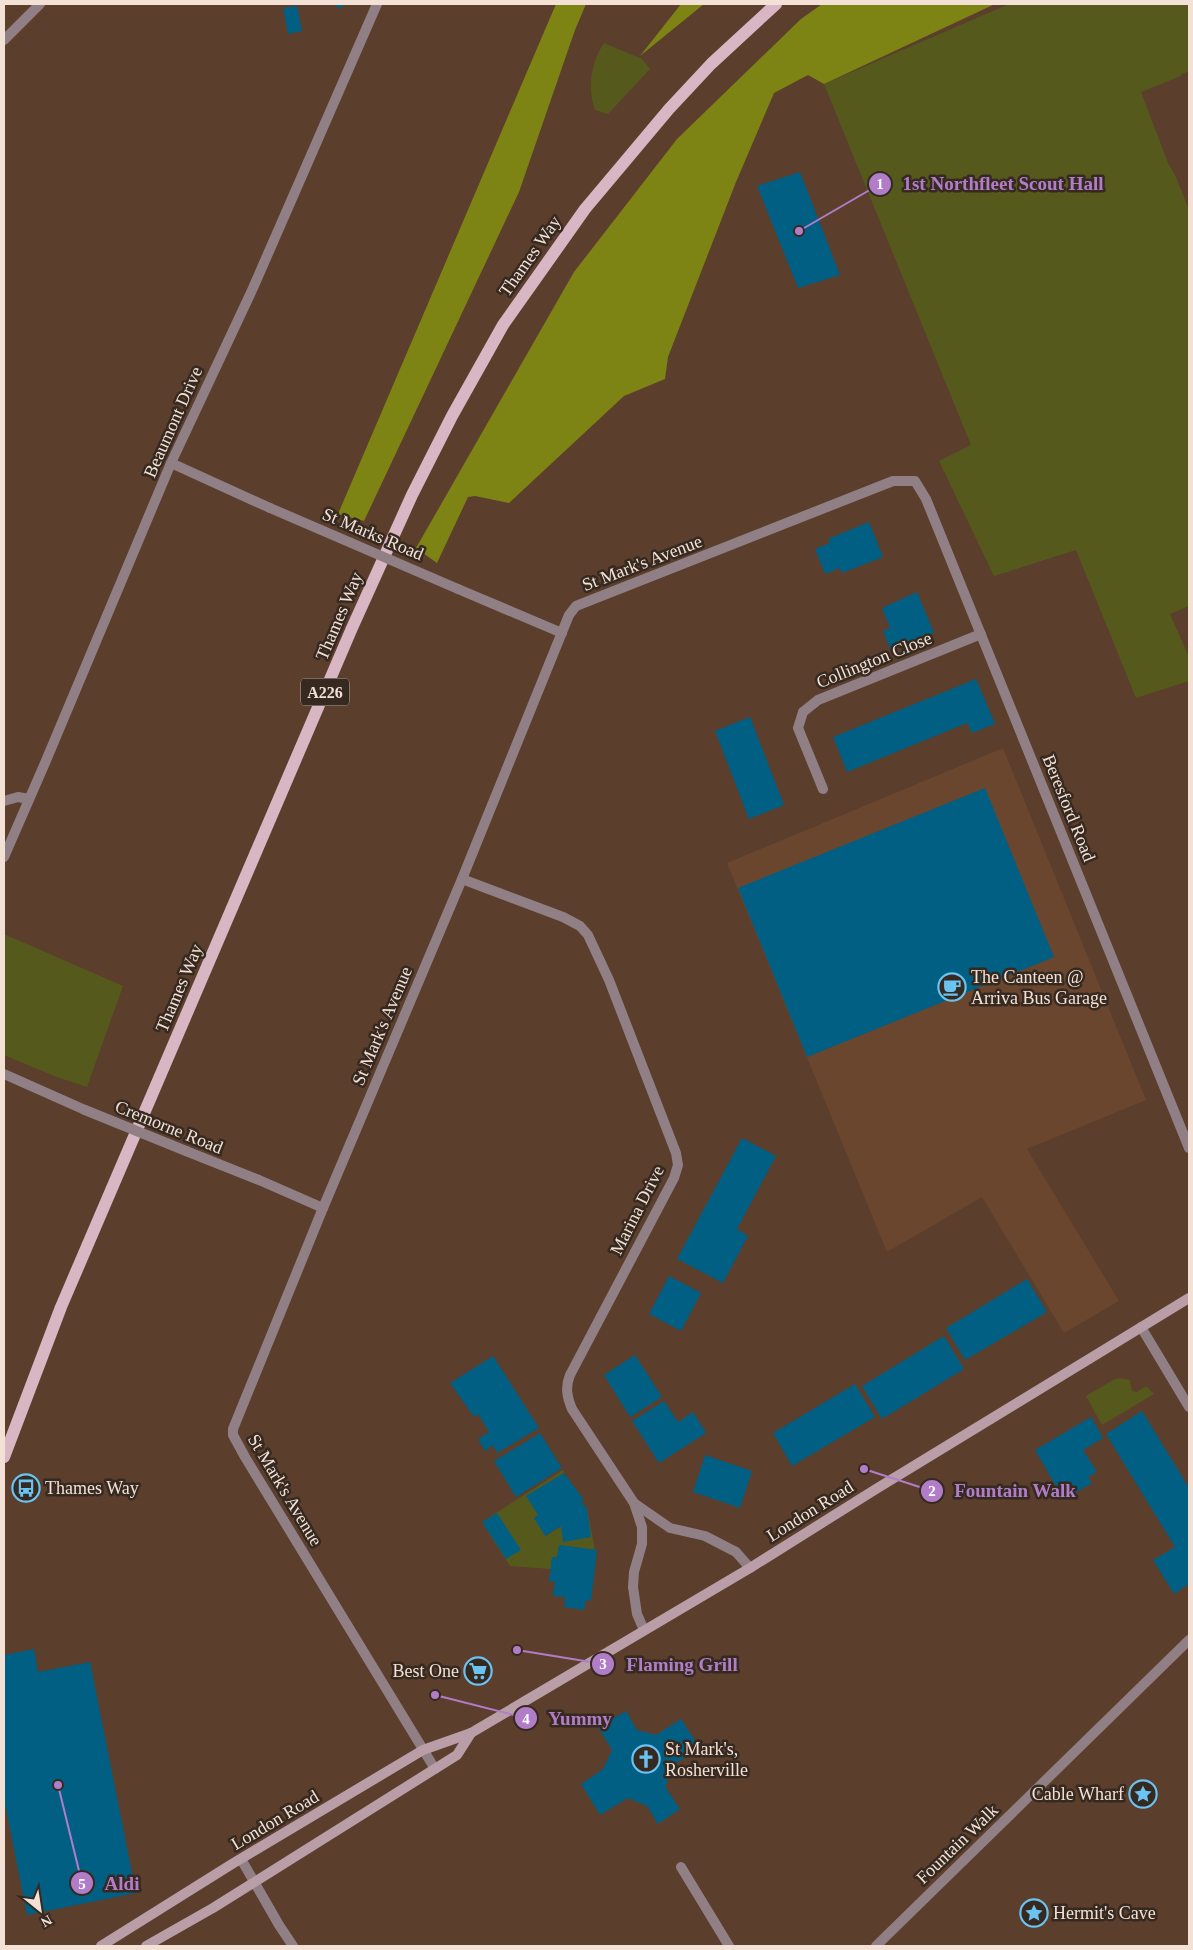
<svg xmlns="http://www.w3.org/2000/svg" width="1193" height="1950" font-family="'Times New Roman',serif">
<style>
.built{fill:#6a462f}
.green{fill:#555a1c}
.forest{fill:#7d8414}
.building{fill:#015f83}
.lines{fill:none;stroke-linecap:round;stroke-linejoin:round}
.street{stroke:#907f85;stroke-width:10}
.secondary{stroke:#b99ea8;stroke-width:10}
.primary{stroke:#d8b6c3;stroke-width:12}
.street-bridge{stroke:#907f85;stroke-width:10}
.labels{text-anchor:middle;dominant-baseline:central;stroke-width:5;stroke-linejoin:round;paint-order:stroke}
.shield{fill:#362920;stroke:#baaa9f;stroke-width:1}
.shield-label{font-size:16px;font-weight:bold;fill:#f3e1d6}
.street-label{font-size:18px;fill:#f3e1d6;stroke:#362920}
.poi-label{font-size:18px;fill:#f3e1d6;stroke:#362920;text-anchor:start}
.leader{fill:none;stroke:#b17dc9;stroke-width:2}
.callout-dot{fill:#b17dc9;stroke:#362920;stroke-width:2}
.mark-label{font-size:15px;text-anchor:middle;font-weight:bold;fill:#fff}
.callout-label{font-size:19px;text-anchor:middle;font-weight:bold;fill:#b17dc9;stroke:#362920;stroke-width:5;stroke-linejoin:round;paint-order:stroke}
</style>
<rect width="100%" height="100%" fill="#5b3e2c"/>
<path class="built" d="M 1003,748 L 1146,1100 L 1027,1149 L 1119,1301 L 1064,1333 L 982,1197 L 887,1252 L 727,863 Z"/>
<g class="green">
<path d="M 1009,4 L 1189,4 L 1189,71 L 1180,75 L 1181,76 L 1141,92 L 1168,163 L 1176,177 L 1189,210 L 1189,606 L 1170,614 L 1189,657 L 1189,681 L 1136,698 L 1076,550 L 994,576 L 939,461 L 971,445 L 824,84 Z"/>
<path d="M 604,43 L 642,59 L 650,69 L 608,114 L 595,110 C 587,88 591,62 604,43 Z"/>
<path d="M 4,934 L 123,986 L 87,1087 L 54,1076 L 4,1055 Z"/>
<path d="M 1119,1378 L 1130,1380 L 1132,1391 L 1137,1392 L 1146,1386 L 1154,1394 L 1102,1425 L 1086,1396 L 1113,1380 Z"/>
<path d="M 563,1470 L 564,1473 L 527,1496 L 538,1515 L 534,1518 L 546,1536 L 587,1509 L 595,1550 L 559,1545 L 557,1557 L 552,1557 L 551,1569 L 510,1566 L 482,1522 Z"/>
</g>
<g class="forest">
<path d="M 556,4 L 586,4 L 575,30 L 519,192 L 364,521 L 338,514 Z"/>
<path d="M 681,4 L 704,4 L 640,56 Z"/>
<path d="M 822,4 L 995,4 L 824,84 L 808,75 L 774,93 L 736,182 L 668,357 L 665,379 L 624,396 L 509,503 L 475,496 L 468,497 L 437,563 L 416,548 L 574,272 L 677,139 L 801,19 Z"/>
</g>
<g class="building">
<path d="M 333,4 L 344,4 L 340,9 Z"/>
<path d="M 297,6 L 302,31 L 288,34 L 283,8 Z"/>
<path d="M 800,172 L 840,275 L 798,288 L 757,186 Z"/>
<path d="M 869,522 L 883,557 L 842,573 L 840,568 L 825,574 L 815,549 L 830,543 L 828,539 Z"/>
<path d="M 917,592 L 934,633 L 891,651 L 883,631 L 890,628 L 882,608 Z"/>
<path d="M 976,679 L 995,724 L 972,733 L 967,723 L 847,772 L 833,737 Z"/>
<path d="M 750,717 L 784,805 L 749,819 L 715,731 Z"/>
<path d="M 985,788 L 1054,957 L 807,1057 L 738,888 Z"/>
<path d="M 742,1138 L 776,1156 L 737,1229 L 748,1236 L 723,1283 L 677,1259 Z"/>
<path d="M 669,1276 L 701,1293 L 681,1331 L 649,1314 Z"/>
<path d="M 1027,1279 L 1047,1312 L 965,1360 L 946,1328 Z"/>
<path d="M 944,1336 L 964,1369 L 882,1419 L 862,1386 Z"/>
<path d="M 635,1355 L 662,1397 L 630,1417 L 604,1375 Z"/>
<path d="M 493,1356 L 539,1428 L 497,1453 L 493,1445 L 485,1451 L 478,1439 L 489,1432 L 478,1414 L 474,1417 L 450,1383 Z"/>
<path d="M 855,1384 L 875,1417 L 792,1466 L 773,1433 Z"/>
<path d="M 664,1401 L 678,1422 L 693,1412 L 706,1433 L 659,1463 L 632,1421 Z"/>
<path d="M 1142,1411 L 1189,1488 L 1189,1584 L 1174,1594 L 1153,1560 L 1175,1547 L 1106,1434 Z"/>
<path d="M 1091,1417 L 1103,1438 L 1083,1450 L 1097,1472 L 1088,1477 L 1092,1483 L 1064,1500 L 1035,1450 Z"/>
<path d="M 540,1433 L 562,1468 L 516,1497 L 494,1461 Z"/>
<path d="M 705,1455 L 752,1471 L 740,1508 L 693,1492 Z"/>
<path d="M 564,1473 L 584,1500 L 581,1501 L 587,1509 L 591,1537 L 563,1542 L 561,1526 L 545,1536 L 534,1518 L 538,1515 L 526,1496 Z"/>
<path d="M 497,1513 L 521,1550 L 506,1559 L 482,1522 Z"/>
<path d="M 559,1545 L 597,1550 L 591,1601 L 586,1600 L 584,1610 L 564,1607 L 565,1597 L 553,1596 L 555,1582 L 549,1581 L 552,1557 L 557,1557 Z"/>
<path d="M 34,1649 L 38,1672 L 90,1662 L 136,1893 L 27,1915 L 4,1799 L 4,1655 Z"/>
<path d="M 626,1711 L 637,1730 L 656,1735 L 681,1719 L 700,1748 L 670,1767 L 666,1788 L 680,1809 L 658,1824 L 647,1806 L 628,1798 L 600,1815 L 581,1784 L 603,1769 L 612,1750 L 598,1727 Z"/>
</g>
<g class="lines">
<g class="street">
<path d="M 4,40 L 40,4"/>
<path d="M 171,463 L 270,508"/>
<path d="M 458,589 L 562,633"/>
<path d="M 823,789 L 798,728 L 803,712 L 818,700 L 981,634"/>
<path d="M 4,801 L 18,797 L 29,799"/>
<path d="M 4,857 L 45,763 L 171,463 L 253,288 L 377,4"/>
<path d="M 462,879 L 563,917 L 580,926 L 588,935 L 609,980 L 676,1153 L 678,1165 L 674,1178 L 570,1375 C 565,1387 567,1397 572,1409 L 634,1503 L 642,1527 L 642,1544 L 634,1572 L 633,1587 L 637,1614 L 644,1630"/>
<path d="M 4,1074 L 85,1110"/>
<path d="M 186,1151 L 259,1180 L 323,1208"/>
<path d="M 1141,1327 L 1189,1407"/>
<path d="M 634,1503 L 670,1528 L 705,1536 L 736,1552 L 750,1568"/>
<path d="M 435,1769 L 245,1457 L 233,1435 L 233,1429 L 323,1208 L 462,879 L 569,615 L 576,606 L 893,481 L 915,481 L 926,499 L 1189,1148"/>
<path d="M 241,1859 L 279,1925 L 293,1946"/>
<path d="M 681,1867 L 729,1946"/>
<path d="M 876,1946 L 1189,1640"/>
</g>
<g class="secondary">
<path d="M 101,1946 L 232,1864 L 423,1750 L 471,1733 L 750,1568 L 876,1489 L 1189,1298"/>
<path d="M 146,1946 L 213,1908 L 457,1755 L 471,1733"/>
</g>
<path class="primary" d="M 4,1457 L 61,1307 L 352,628 L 412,495 L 452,416 L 503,325 L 585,209 L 669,109 L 711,64 L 776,4"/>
<g class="street-bridge">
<path d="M 270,508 L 458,589"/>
<path d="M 85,1110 L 186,1151"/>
</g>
</g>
<defs>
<g id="cafe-ring" transform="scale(1.4375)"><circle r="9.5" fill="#362920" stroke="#6bc3f2" stroke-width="1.5"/><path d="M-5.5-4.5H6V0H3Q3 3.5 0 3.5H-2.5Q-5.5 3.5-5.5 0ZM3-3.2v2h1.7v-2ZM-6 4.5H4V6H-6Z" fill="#6bc3f2"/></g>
<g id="bus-ring" transform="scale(1.4375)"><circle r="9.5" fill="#362920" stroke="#6bc3f2" stroke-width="1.5"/><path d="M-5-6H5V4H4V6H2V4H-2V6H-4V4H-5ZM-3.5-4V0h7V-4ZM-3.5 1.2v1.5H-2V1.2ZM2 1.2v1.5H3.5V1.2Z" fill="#6bc3f2"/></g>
<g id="supermarket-ring" transform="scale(1.4375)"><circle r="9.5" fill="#362920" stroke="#6bc3f2" stroke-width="1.5"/><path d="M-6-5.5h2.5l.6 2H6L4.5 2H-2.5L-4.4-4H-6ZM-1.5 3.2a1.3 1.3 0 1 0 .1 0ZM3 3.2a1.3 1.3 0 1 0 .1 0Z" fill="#6bc3f2"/></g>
<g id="church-ring" transform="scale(1.4375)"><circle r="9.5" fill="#362920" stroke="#6bc3f2" stroke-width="1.5"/><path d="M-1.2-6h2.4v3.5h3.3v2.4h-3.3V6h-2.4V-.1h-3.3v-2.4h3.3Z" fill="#6bc3f2"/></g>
<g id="sight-ring" transform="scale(1.4375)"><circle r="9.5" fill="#362920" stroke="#6bc3f2" stroke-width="1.5"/><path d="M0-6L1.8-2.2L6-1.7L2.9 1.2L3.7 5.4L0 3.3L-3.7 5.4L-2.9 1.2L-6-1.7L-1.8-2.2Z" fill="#6bc3f2"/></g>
</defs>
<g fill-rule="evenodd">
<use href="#cafe-ring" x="952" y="987"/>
<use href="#bus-ring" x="26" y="1488"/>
<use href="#supermarket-ring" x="478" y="1671"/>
<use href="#church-ring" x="646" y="1759"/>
<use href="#sight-ring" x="1143" y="1794"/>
<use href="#sight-ring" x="1034" y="1913"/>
</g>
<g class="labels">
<rect class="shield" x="301" y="678.5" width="48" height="27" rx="4"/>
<g class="shield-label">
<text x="325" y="692">A226</text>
</g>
<g class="street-label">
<text transform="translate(530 256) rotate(-55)">Thames Way</text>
<text transform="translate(173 422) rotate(-66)">Beaumont Drive</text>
<text transform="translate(373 534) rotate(23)">St Marks Road</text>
<text transform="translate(642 563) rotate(-21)">St Mark's Avenue</text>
<text transform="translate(339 616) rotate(-67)">Thames Way</text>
<text transform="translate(874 660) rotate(-22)">Collington Close</text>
<text transform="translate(1069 808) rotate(68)">Beresford Road</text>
<text transform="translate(179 988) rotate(-67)">Thames Way</text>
<text transform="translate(382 1026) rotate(-67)">St Mark's Avenue</text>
<text transform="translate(169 1127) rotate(22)">Cremorne Road</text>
<text transform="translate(637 1210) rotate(-63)">Marina Drive</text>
<text transform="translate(285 1490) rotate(59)">St Mark's Avenue</text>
<text transform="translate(810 1511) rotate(-32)">London Road</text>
<text transform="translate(275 1820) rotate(-31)">London Road</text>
<text transform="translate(957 1844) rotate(-44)">Fountain Walk</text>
</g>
<g class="poi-label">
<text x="971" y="977">The Canteen @<tspan x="971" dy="21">Arriva Bus Garage</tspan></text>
<text x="45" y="1488">Thames Way</text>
<text x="459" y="1671" text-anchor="end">Best One</text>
<text x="665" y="1749">St Mark's,<tspan x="665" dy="21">Rosherville</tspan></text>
<text x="1124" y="1794" text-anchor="end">Cable Wharf</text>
<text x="1053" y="1913">Hermit's Cave</text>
</g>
</g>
<path class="leader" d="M799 231L880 184M864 1469L932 1491M517 1650L603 1664M435 1695L526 1718M58 1785L82 1883"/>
<g class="callout-dot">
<circle cx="799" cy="231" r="5"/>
<circle cx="864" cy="1469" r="5"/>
<circle cx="517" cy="1650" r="5"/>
<circle cx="435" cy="1695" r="5"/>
<circle cx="58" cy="1785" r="5"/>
<circle cx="880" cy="184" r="12"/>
<circle cx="932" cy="1491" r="12"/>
<circle cx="603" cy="1664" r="12"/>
<circle cx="526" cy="1718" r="12"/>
<circle cx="82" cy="1883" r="12"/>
</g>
<g class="mark-label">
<text x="880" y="189">1</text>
<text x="932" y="1496">2</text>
<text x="603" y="1669">3</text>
<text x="526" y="1724">4</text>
<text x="82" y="1889">5</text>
</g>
<g class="callout-label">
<text x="1003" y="190">1st Northfleet Scout Hall</text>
<text x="1015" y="1497">Fountain Walk</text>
<text x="682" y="1671">Flaming Grill</text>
<text x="580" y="1725">Yummy</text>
<text x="122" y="1890">Aldi</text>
</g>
<rect width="1193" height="1950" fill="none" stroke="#f3e1d6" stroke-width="10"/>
<g transform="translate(40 1910) rotate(150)" stroke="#362920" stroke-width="4" paint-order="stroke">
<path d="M0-4L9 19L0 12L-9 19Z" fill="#f3e1d6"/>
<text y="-8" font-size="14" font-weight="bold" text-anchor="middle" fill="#f3e1d6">N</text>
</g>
</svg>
